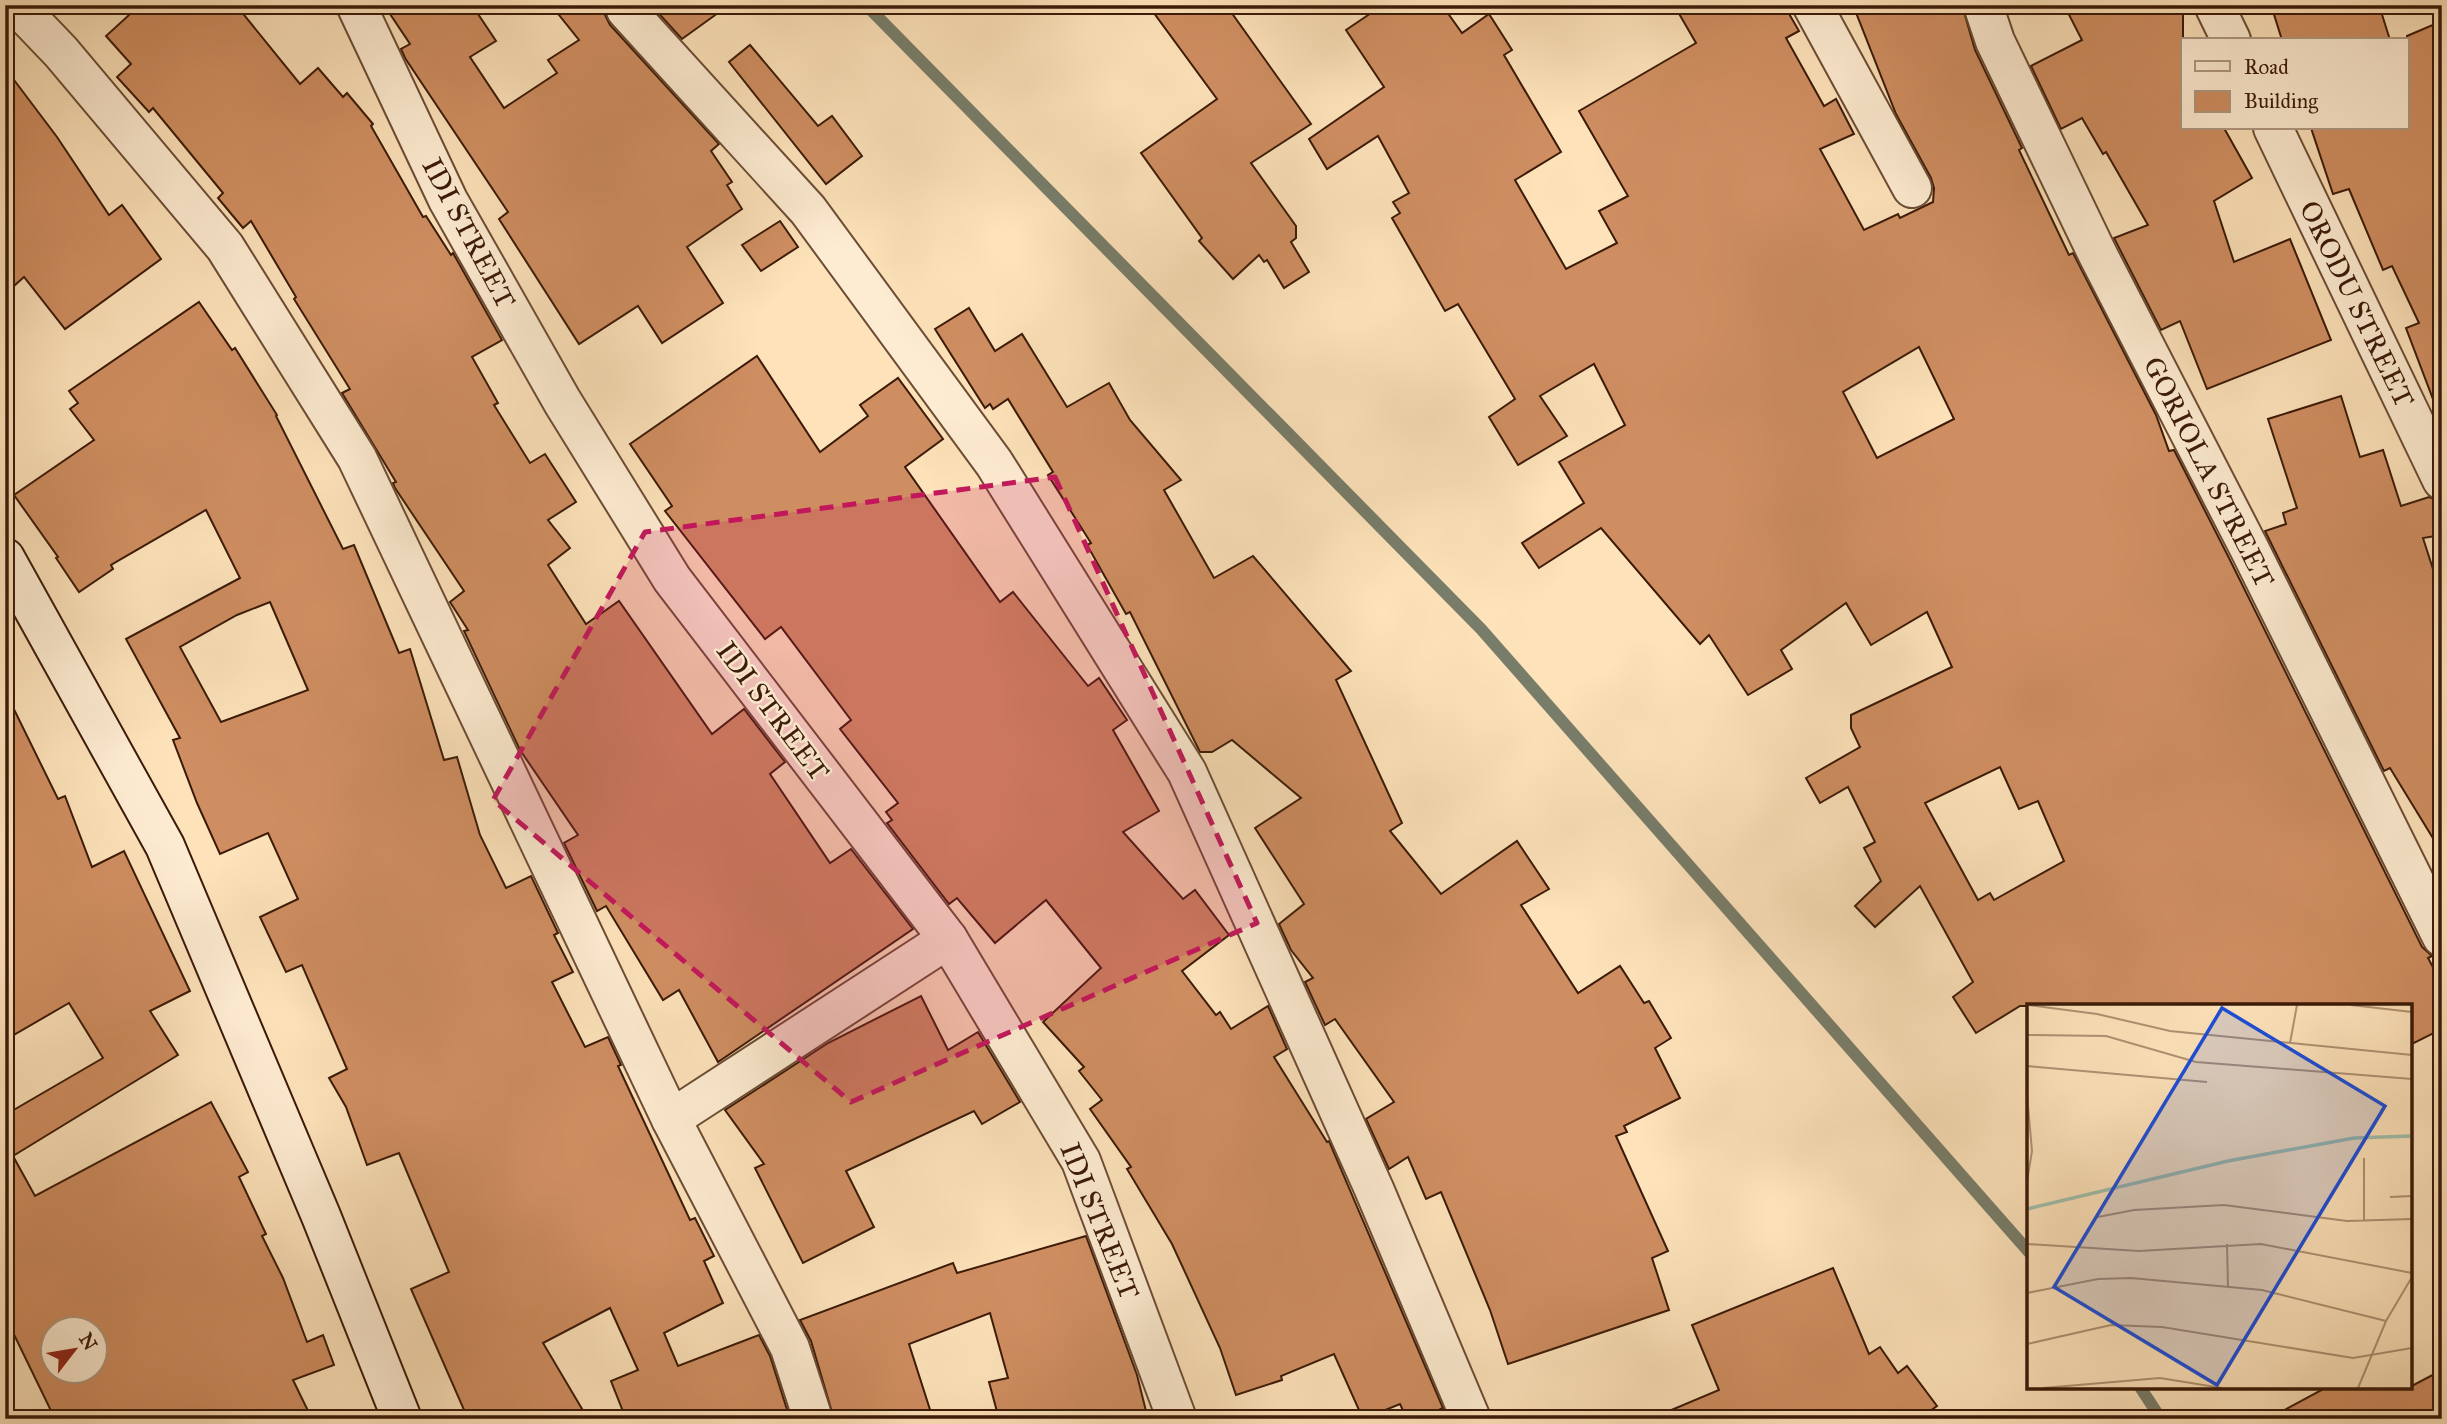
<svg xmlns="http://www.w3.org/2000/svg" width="2447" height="1424" font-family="'IM FELL Great Primer',serif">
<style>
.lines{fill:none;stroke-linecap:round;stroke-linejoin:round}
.stream{stroke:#787d6a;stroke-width:12}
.building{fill:#cf8e61;stroke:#3b1a08;stroke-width:2;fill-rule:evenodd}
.minor-casing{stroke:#6c4c34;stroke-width:42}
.secondary-casing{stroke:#3b1a08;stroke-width:42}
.minor{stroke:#feecd2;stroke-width:38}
.secondary{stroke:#feecd2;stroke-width:38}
.marked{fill:#c2185b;fill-opacity:0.2;stroke:#c2185b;stroke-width:5;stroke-dasharray:14 9;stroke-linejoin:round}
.labels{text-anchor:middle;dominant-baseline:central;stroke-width:5;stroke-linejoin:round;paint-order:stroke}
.street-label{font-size:28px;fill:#3b1a08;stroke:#feecd2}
.inset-river{fill:none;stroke:#a0bfab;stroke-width:3.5}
.inset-road{fill:none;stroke:#af9273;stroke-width:2}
.view{fill:#1d4ed8;fill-opacity:0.15;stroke:#1d4ed8;stroke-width:3.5}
.inset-edge{fill:none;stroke:#3b1a08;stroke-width:3.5}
</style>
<rect width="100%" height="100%" fill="#fde2ba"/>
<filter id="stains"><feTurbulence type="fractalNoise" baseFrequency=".00286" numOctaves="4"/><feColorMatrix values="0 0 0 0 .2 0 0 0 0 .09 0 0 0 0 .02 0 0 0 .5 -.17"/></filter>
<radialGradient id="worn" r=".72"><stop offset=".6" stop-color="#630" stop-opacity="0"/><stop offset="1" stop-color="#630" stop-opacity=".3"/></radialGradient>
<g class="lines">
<g class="stream">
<path d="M 866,5 L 1481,629 L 2029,1252"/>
<path d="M 2140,1387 L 2161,1419"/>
</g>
</g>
<g class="building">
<path d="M 140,5 L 236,5 L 300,84 L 318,68 L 343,97 L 347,93 L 373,124 L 371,126 L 423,217 L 426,216 L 451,255 L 453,253 L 502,340 L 472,357 L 498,403 L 494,405 L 530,463 L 545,454 L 576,502 L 548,520 L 570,548 L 548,565 L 586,624 L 619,601 L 712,734 L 744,709 L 785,762 L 770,774 L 830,863 L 851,849 L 913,929 L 718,1062 L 679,990 L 663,1000 L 606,906 L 597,911 L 564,843 L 578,835 L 520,750 L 464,631 L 468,630 L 450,602 L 464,591 L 395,488 L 393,483 L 396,482 L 342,393 L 350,389 L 294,299 L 296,297 L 251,221 L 243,228 L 218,198 L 223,193 L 153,108 L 149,112 L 117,77 L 131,64 L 106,36 Z"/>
<path d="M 384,5 L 472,5 L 496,41 L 470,57 L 504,108 L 557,73 L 548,60 L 579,40 L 551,5 L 605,5 L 605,15 L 610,25 L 719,144 L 711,151 L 732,182 L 727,185 L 742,209 L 687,247 L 723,303 L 662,343 L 638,306 L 579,344 L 499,219 L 508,212 L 405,58 L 401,49 L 410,44 Z"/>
<path d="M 651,5 L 729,5 L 682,39 Z"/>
<path d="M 1148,5 L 1226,5 L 1311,124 L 1251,163 L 1296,226 L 1296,238 L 1291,242 L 1309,272 L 1284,288 L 1267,260 L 1264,262 L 1259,255 L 1233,279 L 1199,241 L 1202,238 L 1141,153 L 1217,99 Z"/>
<path d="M 1383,5 L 1442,5 L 1462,33 L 1489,14 L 1512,50 L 1504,55 L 1561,152 L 1515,180 L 1566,269 L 1617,243 L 1599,211 L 1628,196 L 1579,111 L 1696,43 L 1674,5 L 1784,5 L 1799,31 L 1786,38 L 1824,106 L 1836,99 L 1854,134 L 1820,149 L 1864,230 L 1898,214 L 1900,218 L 1933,202 L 1934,188 L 1931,178 L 1896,114 L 1853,5 L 1962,5 L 1975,50 L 2022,148 L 2019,150 L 2069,255 L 2073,253 L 2156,415 L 2169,451 L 2174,450 L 2229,558 L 2422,947 L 2432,956 L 2428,958 L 2442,984 L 2442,1029 L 2410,1045 L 2410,1006 L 2020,1006 L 1976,1033 L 1953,997 L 1973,982 L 1920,886 L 1875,927 L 1855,906 L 1881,881 L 1864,848 L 1875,842 L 1848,787 L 1820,803 L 1806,778 L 1860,747 L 1851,728 L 1851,715 L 1952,667 L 1927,612 L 1871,645 L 1846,603 L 1781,650 L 1792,669 L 1748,695 L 1709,635 L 1700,644 L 1601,528 L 1539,568 L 1522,543 L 1584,503 L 1559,462 L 1625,425 L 1594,364 L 1540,396 L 1567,436 L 1518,465 L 1489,417 L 1515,399 L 1458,304 L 1445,311 L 1392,218 L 1400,213 L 1393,202 L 1409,193 L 1378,136 L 1327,169 L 1309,139 L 1384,87 L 1346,30 ZM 1919,347 L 1954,419 L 1877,458 L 1843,392 ZM 2000,767 L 2019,809 L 2038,801 L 2064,861 L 1994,900 L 1990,893 L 1978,900 L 1925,803 Z"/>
<path d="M 2064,5 L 2183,5 L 2183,128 L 2224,128 L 2252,178 L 2214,201 L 2234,262 L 2290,239 L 2331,340 L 2207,389 L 2180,321 L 2161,330 L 2114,238 L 2148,225 L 2106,152 L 2103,154 L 2082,118 L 2061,129 L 2031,66 L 2082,40 Z"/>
<path d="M 2271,5 L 2379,5 L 2390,40 L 2282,40 Z"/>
<path d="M 2442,21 L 2442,415 L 2439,415 L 2406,328 L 2419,323 L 2392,266 L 2383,270 L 2349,189 L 2333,194 L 2311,128 L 2407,128 L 2407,36 Z"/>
<path d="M 750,45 L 818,126 L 832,116 L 862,156 L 826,184 L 729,62 Z"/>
<path d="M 5,68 L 57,137 L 109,215 L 122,205 L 161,259 L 65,329 L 24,277 L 5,294 Z"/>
<path d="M 780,221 L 798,247 L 761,271 L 742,245 Z"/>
<path d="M 199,302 L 232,350 L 235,348 L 277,415 L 276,416 L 343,549 L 354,545 L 399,653 L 410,649 L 444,760 L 457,757 L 480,835 L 506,888 L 531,876 L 558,933 L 554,935 L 573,972 L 552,982 L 585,1047 L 608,1037 L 621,1065 L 618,1066 L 690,1220 L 695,1218 L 714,1256 L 704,1261 L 723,1303 L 664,1333 L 678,1366 L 759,1335 L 770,1356 L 790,1419 L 626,1419 L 611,1381 L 638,1370 L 610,1308 L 543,1343 L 588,1419 L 468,1419 L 411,1289 L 449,1272 L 399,1153 L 367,1165 L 346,1107 L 329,1078 L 347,1069 L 302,965 L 286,972 L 260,917 L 298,899 L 268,833 L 220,854 L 197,803 L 173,740 L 180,738 L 126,639 L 240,578 L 206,510 L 111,565 L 113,569 L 79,592 L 56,558 L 58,557 L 14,495 L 94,440 L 70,409 L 78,403 L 69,391 ZM 270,602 L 308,690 L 221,722 L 180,647 L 237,615 Z"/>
<path d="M 969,308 L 995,351 L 1022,334 L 1067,407 L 1109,383 L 1130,420 L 1181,480 L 1164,490 L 1214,578 L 1253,556 L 1351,671 L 1336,680 L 1402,823 L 1390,831 L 1441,894 L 1517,841 L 1549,889 L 1521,905 L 1578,993 L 1620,966 L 1644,1003 L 1649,1001 L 1671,1038 L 1655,1048 L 1680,1098 L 1624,1126 L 1627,1132 L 1616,1136 L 1668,1251 L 1652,1258 L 1669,1310 L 1508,1364 L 1490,1310 L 1441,1192 L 1426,1199 L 1408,1157 L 1389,1169 L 1366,1119 L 1394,1102 L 1335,1019 L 1325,1025 L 1305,982 L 1313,978 L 1291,950 L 1279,924 L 1304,904 L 1255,828 L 1301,798 L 1232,740 L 1212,752 L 1200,752 L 1130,612 L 1126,614 L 1087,545 L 1091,543 L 1048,475 L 1053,472 L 1008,399 L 993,409 L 990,404 L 985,408 L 935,329 Z"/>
<path d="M 757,356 L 820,452 L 868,416 L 860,405 L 898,378 L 943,439 L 905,467 L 1000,602 L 1013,592 L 1088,686 L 1099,678 L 1127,720 L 1113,730 L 1159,811 L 1123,832 L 1183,899 L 1195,890 L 1229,935 L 1182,971 L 1216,1015 L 1220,1012 L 1231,1029 L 1268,1006 L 1287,1049 L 1274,1057 L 1327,1142 L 1329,1141 L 1443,1408 L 1420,1419 L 1407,1419 L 1400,1404 L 1363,1419 L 1334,1354 L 1281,1376 L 1282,1380 L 1236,1395 L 1220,1348 L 1172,1244 L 1127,1169 L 1131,1167 L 1090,1109 L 1102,1100 L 1079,1071 L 1084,1067 L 1043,1022 L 1101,968 L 1046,900 L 995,943 L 957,898 L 949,904 L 887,823 L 892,820 L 886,812 L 898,803 L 840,729 L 851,720 L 781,627 L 765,639 L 665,511 L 672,506 L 630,444 Z"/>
<path d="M 2341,396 L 2360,457 L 2383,450 L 2401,506 L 2429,497 L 2442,502 L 2442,535 L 2423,538 L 2442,597 L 2442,853 L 2390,768 L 2384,771 L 2265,531 L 2286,524 L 2283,513 L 2297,508 L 2268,419 Z"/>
<path d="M 5,691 L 58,799 L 65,796 L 92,867 L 124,851 L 190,991 L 150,1011 L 178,1055 L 13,1156 L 35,1196 L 211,1102 L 248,1172 L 239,1177 L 266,1234 L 262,1236 L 283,1278 L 307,1342 L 323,1335 L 334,1365 L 293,1380 L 312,1419 L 55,1419 L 5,1316 L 5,1115 L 103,1058 L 69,1003 L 5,1040 ZM 52,1329 L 94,1329 L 94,1371 L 52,1371 Z"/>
<path d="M 921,996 L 948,1050 L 978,1032 L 1020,1102 L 982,1124 L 974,1111 L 846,1171 L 874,1227 L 803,1263 L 755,1168 L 764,1164 L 725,1110 L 828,1043 Z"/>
<path d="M 1086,1236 L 1137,1375 L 1148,1419 L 999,1419 L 989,1382 L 1008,1378 L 990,1313 L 909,1344 L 933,1419 L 834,1419 L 811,1341 L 800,1320 L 953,1263 L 957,1273 Z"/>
<path d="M 1833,1268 L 1869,1354 L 1880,1347 L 1898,1373 L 1907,1366 L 1937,1406 L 1919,1419 L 1650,1419 L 1719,1390 L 1692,1325 Z"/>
<path d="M 2442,1370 L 2442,1419 L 2268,1419 L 2327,1387 L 2410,1387 Z"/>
</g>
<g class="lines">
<g class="minor-casing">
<g id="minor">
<path d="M 16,5 L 61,52 L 225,247 L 357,458 L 671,1119 L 790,1348 L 813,1419"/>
<path d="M 356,5 L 448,200 L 562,401 L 672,579 L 948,939 L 1081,1161 L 1177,1419"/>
<path d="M 1812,5 L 1912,188"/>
<path d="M 1983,5 L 1995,41 L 2098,255 L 2249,548 L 2442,937"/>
<path d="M 2214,5 L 2231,40"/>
<path d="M 626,10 L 808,210 L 994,463 L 1187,772 L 1374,1189 L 1471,1419"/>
<path d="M 2273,128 L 2442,480"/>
<path d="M 671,1119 L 948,939"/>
</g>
</g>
<g class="secondary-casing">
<path id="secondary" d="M 5,558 L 165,846 L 321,1216 L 402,1419"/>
</g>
<use href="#minor" class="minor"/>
<use href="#secondary" class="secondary"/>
</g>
<path class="marked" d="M 1055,477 L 1257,923 L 851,1102 L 493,800 L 645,532 Z"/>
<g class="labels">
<g class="street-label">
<text transform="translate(469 233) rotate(62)">IDI STREET</text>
<text transform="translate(2357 304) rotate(64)">ORODU STREET</text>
<text transform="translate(2209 472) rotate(63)">GORIOLA STREET</text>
<text transform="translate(773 711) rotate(53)">IDI STREET</text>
<text transform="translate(1100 1221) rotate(68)">IDI STREET</text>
</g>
</g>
<g transform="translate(2027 1004)">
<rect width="385" height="385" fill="#fde2ba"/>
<path class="inset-river" d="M 0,205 L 201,157 L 327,134 L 385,132"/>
<path class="inset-road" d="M 2,1 L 70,10 L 143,27 L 385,51M 324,1 L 385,8M 0,31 L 79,32 L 169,58 L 385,75M 263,39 L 270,1M 0,62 L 180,78M 0,91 L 5,147 L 0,178M 337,154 L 337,217M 363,193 L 385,192M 71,213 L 107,206 L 197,201 L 320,217 L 385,215M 0,240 L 112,247 L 234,240 L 385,269M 200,240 L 201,283M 0,289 L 71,275 L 104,274 L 235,286 L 359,317M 0,340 L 84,321 L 135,323 L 326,354 L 385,344M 16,384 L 133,374 L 195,384M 331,384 L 359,317 L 385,273"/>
<path class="view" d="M 195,4 L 358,102 L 190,381 L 27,283 Z"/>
<rect width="385" height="385" class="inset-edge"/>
</g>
<rect width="2447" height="1424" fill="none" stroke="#fde2ba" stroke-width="28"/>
<rect x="7" y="7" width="2433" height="1410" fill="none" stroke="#3b1a08" stroke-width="3.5"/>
<rect x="14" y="14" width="2419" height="1396" fill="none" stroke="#3b1a08" stroke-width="2"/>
<rect x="2181" y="38" width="228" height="91" fill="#feecd2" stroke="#b09881" stroke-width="2"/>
<rect x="2195" y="61" width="35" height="10" fill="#feecd2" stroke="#b09881" stroke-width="2"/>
<text x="2244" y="74" font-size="21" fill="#3b1a08">Road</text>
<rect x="2195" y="91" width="35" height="21" fill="#cf8e61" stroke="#b09881" stroke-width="2"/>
<text x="2244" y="108" font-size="21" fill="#3b1a08">Building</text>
<g transform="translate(74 1350) rotate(59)"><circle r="33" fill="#feecd2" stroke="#b09881" stroke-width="2"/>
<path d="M0-5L12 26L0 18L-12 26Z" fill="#8f2418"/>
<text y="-10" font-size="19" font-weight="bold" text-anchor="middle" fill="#3b1a08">N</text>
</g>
<rect width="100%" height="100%" filter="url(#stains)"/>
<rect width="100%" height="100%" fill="url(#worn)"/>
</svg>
